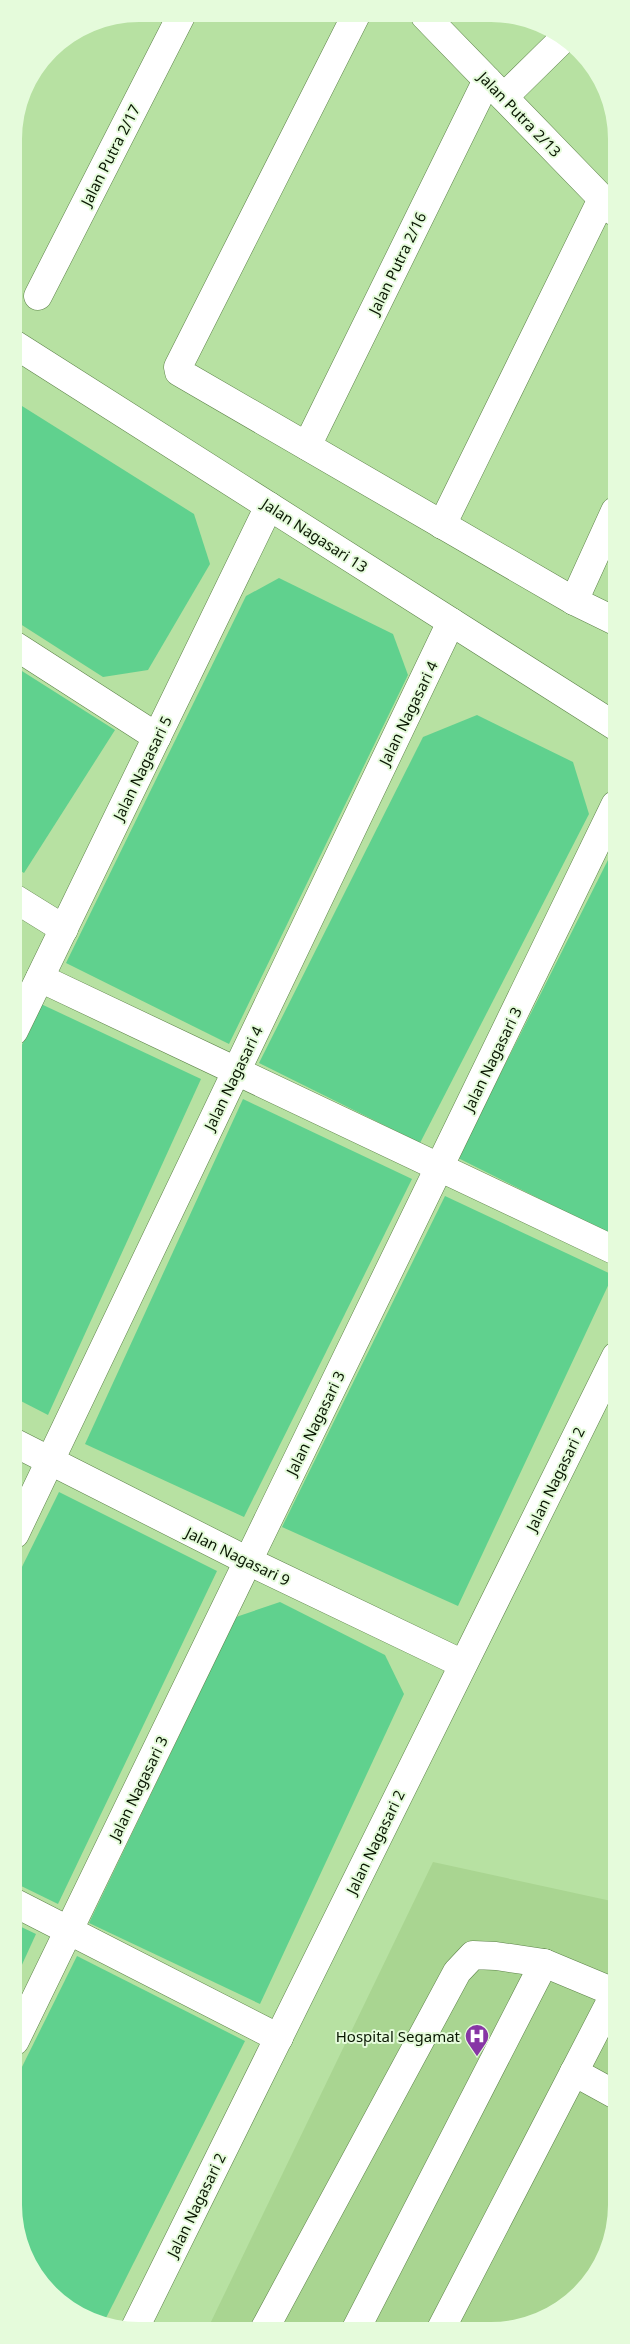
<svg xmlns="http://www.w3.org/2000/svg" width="630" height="2344" font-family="'Noto Sans',sans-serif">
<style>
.built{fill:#a9d591}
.building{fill:#60d18e}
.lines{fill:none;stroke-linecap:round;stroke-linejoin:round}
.minor-casing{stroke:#5d8349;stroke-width:29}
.minor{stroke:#fff;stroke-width:28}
.labels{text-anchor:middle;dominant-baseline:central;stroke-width:4;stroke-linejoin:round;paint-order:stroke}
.street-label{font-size:15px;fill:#0a1803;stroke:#e5fbdb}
.poi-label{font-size:15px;fill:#0a1803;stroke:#e5fbdb;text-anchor:end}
</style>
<rect width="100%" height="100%" fill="#b7e1a2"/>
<path class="built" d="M 433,1862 L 616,1902 L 616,2212 L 607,2253 L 585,2288 L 553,2314 L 507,2329 L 208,2328 Z"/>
<g class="building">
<path d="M 14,401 L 194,514 L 210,564 L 148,670 L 103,677 L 14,620 Z"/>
<path d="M 279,578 L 393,634 L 408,675 L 229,1044 L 66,963 L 246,596 Z"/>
<path d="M 14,666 L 115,730 L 24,873 L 14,867 Z"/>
<path d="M 477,715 L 573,762 L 589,814 L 420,1143 L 259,1063 L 423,737 Z"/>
<path d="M 611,854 L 615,857 L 616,1237 L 458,1158 Z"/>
<path d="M 41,1004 L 201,1079 L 48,1415 L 15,1398 L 14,1062 Z"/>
<path d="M 243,1099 L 412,1179 L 244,1517 L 85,1444 Z"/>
<path d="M 445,1196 L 613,1275 L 458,1606 L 282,1527 Z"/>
<path d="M 59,1492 L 217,1571 L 58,1904 L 15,1883 L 15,1581 Z"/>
<path d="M 280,1602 L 385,1655 L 404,1694 L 260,2004 L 89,1923 L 236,1617 Z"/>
<path d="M 15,1924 L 36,1934 L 15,1980 Z"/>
<path d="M 77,1956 L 245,2041 L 104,2322 L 50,2293 L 27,2260 L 15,2221 L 15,2081 Z"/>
</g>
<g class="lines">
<g class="minor-casing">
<g id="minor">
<path d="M 356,15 L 178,367 L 179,372 L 574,601 L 615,621"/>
<path d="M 425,16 L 615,212"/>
<path d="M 504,97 L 561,41"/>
<path d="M 38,296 L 182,14"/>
<path d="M 14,344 L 615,726"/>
<path d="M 307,446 L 487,80"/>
<path d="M 442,525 L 602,199"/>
<path d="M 574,601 L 615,511"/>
<path d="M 14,645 L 157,737"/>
<path d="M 14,898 L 64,929"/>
<path d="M 40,978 L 616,1251"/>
<path d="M 14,1031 L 269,506"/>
<path d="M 15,1443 L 248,1561 L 463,1664"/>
<path d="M 15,1534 L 451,622"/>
<path d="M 15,1903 L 279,2038"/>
<path d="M 15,2041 L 615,805"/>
<path d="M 574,2072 L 616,2095"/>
<path d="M 135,2328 L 616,1356"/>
<path d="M 265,2328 L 457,1972 L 473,1955 L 496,1956 L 544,1963 L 616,1993"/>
<path d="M 356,2329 L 544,1963"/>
<path d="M 441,2329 L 615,1993"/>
</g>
</g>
<use href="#minor" class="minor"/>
</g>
<defs>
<g id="hospital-pin" transform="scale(1.25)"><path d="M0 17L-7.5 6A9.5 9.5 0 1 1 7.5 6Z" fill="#8736a5" stroke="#e5fbdb"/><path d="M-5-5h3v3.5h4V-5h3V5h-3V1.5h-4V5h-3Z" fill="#fff"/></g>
</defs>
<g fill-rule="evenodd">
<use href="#hospital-pin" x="477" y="2036"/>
</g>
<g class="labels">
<g class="street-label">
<text transform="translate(520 114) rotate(46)">Jalan Putra 2/13</text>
<text transform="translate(110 155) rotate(-63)">Jalan Putra 2/17</text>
<text transform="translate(397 263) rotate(-64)">Jalan Putra 2/16</text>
<text transform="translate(315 535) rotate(33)">Jalan Nagasari 13</text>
<text transform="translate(408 713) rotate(-64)">Jalan Nagasari 4</text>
<text transform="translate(142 768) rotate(-64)">Jalan Nagasari 5</text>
<text transform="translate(492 1059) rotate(-64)">Jalan Nagasari 3</text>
<text transform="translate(233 1078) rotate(-64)">Jalan Nagasari 4</text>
<text transform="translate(315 1423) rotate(-64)">Jalan Nagasari 3</text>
<text transform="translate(555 1479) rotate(-64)">Jalan Nagasari 2</text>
<text transform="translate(238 1556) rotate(26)">Jalan Nagasari 9</text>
<text transform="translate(138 1788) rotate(-64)">Jalan Nagasari 3</text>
<text transform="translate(375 1842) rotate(-64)">Jalan Nagasari 2</text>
<text transform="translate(196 2205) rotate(-64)">Jalan Nagasari 2</text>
</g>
<g class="poi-label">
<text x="460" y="2036">Hospital Segamat</text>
</g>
</g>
<path d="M0 0H630V2344H0ZM139 22H491A117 117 0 0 1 608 139V2205A117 117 0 0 1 491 2322H139A117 117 0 0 1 22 2205V139A117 117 0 0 1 139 22Z" fill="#e5fbdb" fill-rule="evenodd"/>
</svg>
